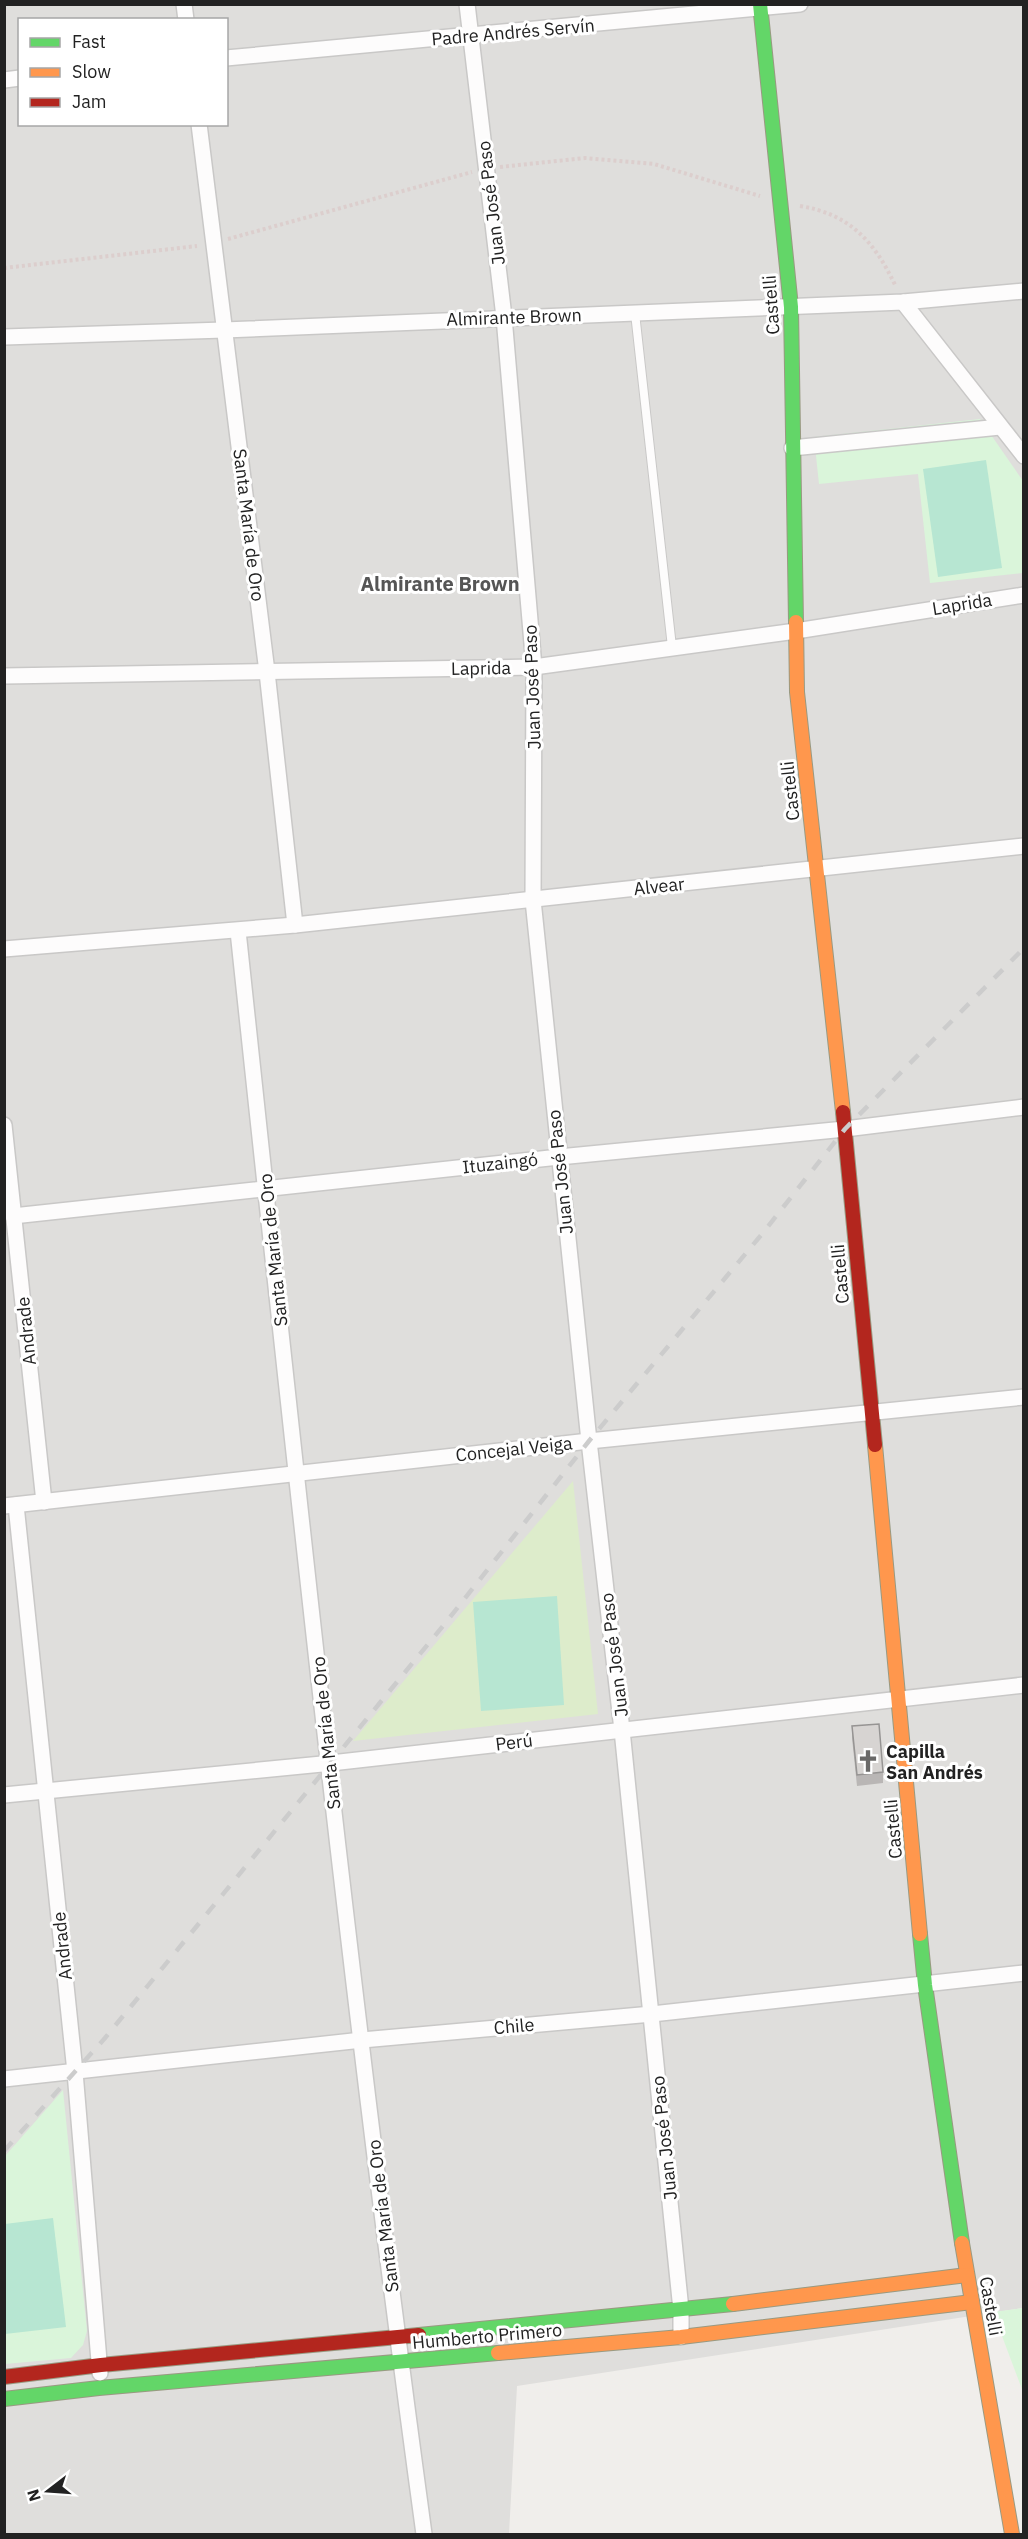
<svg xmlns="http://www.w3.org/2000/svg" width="1028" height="2539" font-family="'IBM Plex Sans',sans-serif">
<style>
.residential{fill:#dfdedc;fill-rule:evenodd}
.grass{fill:#ddeccb}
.park{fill:#daf5da}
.pitch{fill:#b7e6d2}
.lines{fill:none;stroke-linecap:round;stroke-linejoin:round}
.lane-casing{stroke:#c9c8c7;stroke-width:10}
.street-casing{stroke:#c9c8c7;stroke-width:18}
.fast-casing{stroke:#999a82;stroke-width:16}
.slow-casing{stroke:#999a82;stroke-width:16}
.jam-casing{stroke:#999a82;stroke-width:16}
.path{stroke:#dccecd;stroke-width:4;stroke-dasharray:3 3;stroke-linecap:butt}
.lane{stroke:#fdfcfc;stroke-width:8}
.street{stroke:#fdfcfc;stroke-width:15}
.fast{stroke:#63d668;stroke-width:14}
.slow{stroke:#ff974d;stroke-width:14}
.jam{stroke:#b3261e;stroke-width:14}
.rail{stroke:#ccc;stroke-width:4.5;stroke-dasharray:12 12;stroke-linecap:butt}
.wall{fill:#b9b6b5}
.building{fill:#d7d4d2;stroke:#969493;stroke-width:1.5}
.labels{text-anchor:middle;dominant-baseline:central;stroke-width:6;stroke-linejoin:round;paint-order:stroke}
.street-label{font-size:18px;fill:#222;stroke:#fff}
.poi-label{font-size:18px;font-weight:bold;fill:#222;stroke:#fff;text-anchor:start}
.neighbourhood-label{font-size:20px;font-weight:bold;fill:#555;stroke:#fff}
</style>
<rect width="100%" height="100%" fill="#f0eeeb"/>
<path class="residential" d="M 5,5 L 1023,5 L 1023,2308 L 517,2386 L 509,2534 L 5,2534 ZM 20,20 L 226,20 L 226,124 L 20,124 Z"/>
<path class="grass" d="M 573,1481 L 598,1714 L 353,1741 Z"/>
<g class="park">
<path d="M 980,419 L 1023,481 L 1023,573 L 930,583 L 918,474 L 819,484 L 814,437 Z"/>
<path d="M 63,2090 L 87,2331 L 83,2345 L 71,2358 L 5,2364 L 5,2156 Z"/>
<path d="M 1023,2308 L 1024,2308 L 1023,2392 L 993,2312 Z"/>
</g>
<g class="pitch">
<path d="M 986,460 L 1002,568 L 938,577 L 923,469 Z"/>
<path d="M 557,1596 L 564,1705 L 481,1711 L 473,1602 Z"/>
<path d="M 53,2218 L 66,2327 L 5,2334 L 5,2224 Z"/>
</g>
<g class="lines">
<g class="lane-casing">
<path id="lane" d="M 635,313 L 672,647"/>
</g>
<g class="street-casing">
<g id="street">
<path d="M 184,4 L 186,20"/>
<path d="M 467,4 L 504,317 L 534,667 L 533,900 L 589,1441 L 622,1730 L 681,2310 L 681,2337"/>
<path d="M 226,58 L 800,4"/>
<path d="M 4,80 L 20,78"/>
<path d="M 199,124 L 267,672 L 295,925"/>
<path d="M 903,302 L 1024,456"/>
<path d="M 4,337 L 224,330 L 903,302 L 1024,291"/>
<path d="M 792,448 L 1000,427"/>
<path d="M 4,676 L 534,667 L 796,631 L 1024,595"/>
<path d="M 238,931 C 295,1466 351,2001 424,2534"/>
<path d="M 4,949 L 295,925 L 1024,846"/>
<path d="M 4,1125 L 44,1502"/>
<path d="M 13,1216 L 559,1157 L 845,1129 L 1024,1107"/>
<path d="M 16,1505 L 75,2072 L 100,2373"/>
<path d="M 4,1506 L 589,1441 L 1024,1397"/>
<path d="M 4,1795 L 322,1764 L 1024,1685"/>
<path d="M 4,2079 L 362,2040 L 652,2014 L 1024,1973"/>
</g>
</g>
<g class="fast-casing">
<g id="fast">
<path d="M 760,4 L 791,307 L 796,622"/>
<path d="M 920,1934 L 925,1985 L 962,2243"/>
<path d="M 419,2335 L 733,2304"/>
<path d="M 4,2399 L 99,2388 L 498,2353"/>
</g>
</g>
<g class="slow-casing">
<g id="slow">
<path d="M 796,622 L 797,692 L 843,1112"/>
<path d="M 875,1445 L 920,1934"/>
<path d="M 962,2243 L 1012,2534"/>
<path d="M 733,2304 L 967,2275"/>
<path d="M 498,2353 L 681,2337 L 972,2302"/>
</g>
</g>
<g class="jam-casing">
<g id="jam">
<path d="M 843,1112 L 875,1445"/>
<path d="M 4,2377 L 101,2365 L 419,2335"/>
</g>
</g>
<g class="path">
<path d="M 500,167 L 585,158 L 654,164 L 760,196"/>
<path d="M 800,206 C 850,214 875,242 896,287"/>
<path d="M 228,239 L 472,172"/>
<path d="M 4,268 L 197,246"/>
</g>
<use href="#lane" class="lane"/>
<use href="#street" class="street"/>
<use href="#fast" class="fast"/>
<use href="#slow" class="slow"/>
<use href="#jam" class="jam"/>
<path class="rail" d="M 4,2151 L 105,2038 L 447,1621 L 589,1441 L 762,1234 L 845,1129 L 1024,948"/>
</g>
<path class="wall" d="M 852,1726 L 883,1772 L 883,1783 L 857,1786 L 852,1738 Z"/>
<path class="building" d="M 879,1724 L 883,1772 L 857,1775 L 852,1726 Z"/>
<defs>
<g id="church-bare" transform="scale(1.8)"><path d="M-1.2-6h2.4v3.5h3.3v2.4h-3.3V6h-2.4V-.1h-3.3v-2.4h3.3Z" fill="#6a6968" stroke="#fff" stroke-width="2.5" paint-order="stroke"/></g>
</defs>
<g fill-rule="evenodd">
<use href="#church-bare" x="868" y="1761"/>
</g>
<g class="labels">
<g class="street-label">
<text transform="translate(513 32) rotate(-5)">Padre Andrés Servín</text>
<text transform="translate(491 203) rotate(-97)">Juan José Paso</text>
<text transform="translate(771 305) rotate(-94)">Castelli</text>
<text transform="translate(514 317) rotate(-2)">Almirante Brown</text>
<text transform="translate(249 525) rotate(83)">Santa María de Oro</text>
<text transform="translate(962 604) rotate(-9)">Laprida</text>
<text transform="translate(481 668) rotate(-1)">Laprida</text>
<text transform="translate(532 687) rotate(-92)">Juan José Paso</text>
<text transform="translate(790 791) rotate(-96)">Castelli</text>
<text transform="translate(659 886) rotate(-6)">Alvear</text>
<text transform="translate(500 1163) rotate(-6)">Ituzaingó</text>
<text transform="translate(560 1172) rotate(-96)">Juan José Paso</text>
<text transform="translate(273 1250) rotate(-96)">Santa María de Oro</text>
<text transform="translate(840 1274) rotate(-95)">Castelli</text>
<text transform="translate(26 1331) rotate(-96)">Andrade</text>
<text transform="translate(514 1449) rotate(-6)">Concejal Veiga</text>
<text transform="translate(614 1655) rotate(-97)">Juan José Paso</text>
<text transform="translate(326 1733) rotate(-96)">Santa María de Oro</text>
<text transform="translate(514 1742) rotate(-7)">Perú</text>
<text transform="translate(893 1829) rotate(-95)">Castelli</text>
<text transform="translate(62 1946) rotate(-96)">Andrade</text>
<text transform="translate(514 2026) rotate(-5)">Chile</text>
<text transform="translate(664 2138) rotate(-96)">Juan José Paso</text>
<text transform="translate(383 2216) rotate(-97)">Santa María de Oro</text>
<text transform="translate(991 2306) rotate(80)">Castelli</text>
<text transform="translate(487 2336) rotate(-5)">Humberto Primero</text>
</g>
<g class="poi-label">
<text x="886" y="1751">Capilla<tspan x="886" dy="21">San Andrés</tspan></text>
</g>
<g class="neighbourhood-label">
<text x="440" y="583">Almirante Brown</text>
</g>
</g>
<rect width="1028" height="2539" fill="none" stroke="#222222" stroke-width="12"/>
<rect x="18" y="18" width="210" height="108" fill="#ffffff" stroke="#a7a7a7" stroke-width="1.5"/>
<rect x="30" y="38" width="30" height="9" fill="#63d668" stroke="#a7a7a7" stroke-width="1.5"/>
<text x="72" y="48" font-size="18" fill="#222222">Fast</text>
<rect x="30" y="68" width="30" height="9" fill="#ff974d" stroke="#a7a7a7" stroke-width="1.5"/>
<text x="72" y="78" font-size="18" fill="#222222">Slow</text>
<rect x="30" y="98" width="30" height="9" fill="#b3261e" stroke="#a7a7a7" stroke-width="1.5"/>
<text x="72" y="108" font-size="18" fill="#222222">Jam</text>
<g transform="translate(48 2491) rotate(253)" stroke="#ffffff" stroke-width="4.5" paint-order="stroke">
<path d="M0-4.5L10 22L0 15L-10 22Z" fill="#222222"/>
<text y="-9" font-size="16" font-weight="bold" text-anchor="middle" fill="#222222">N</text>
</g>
</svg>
